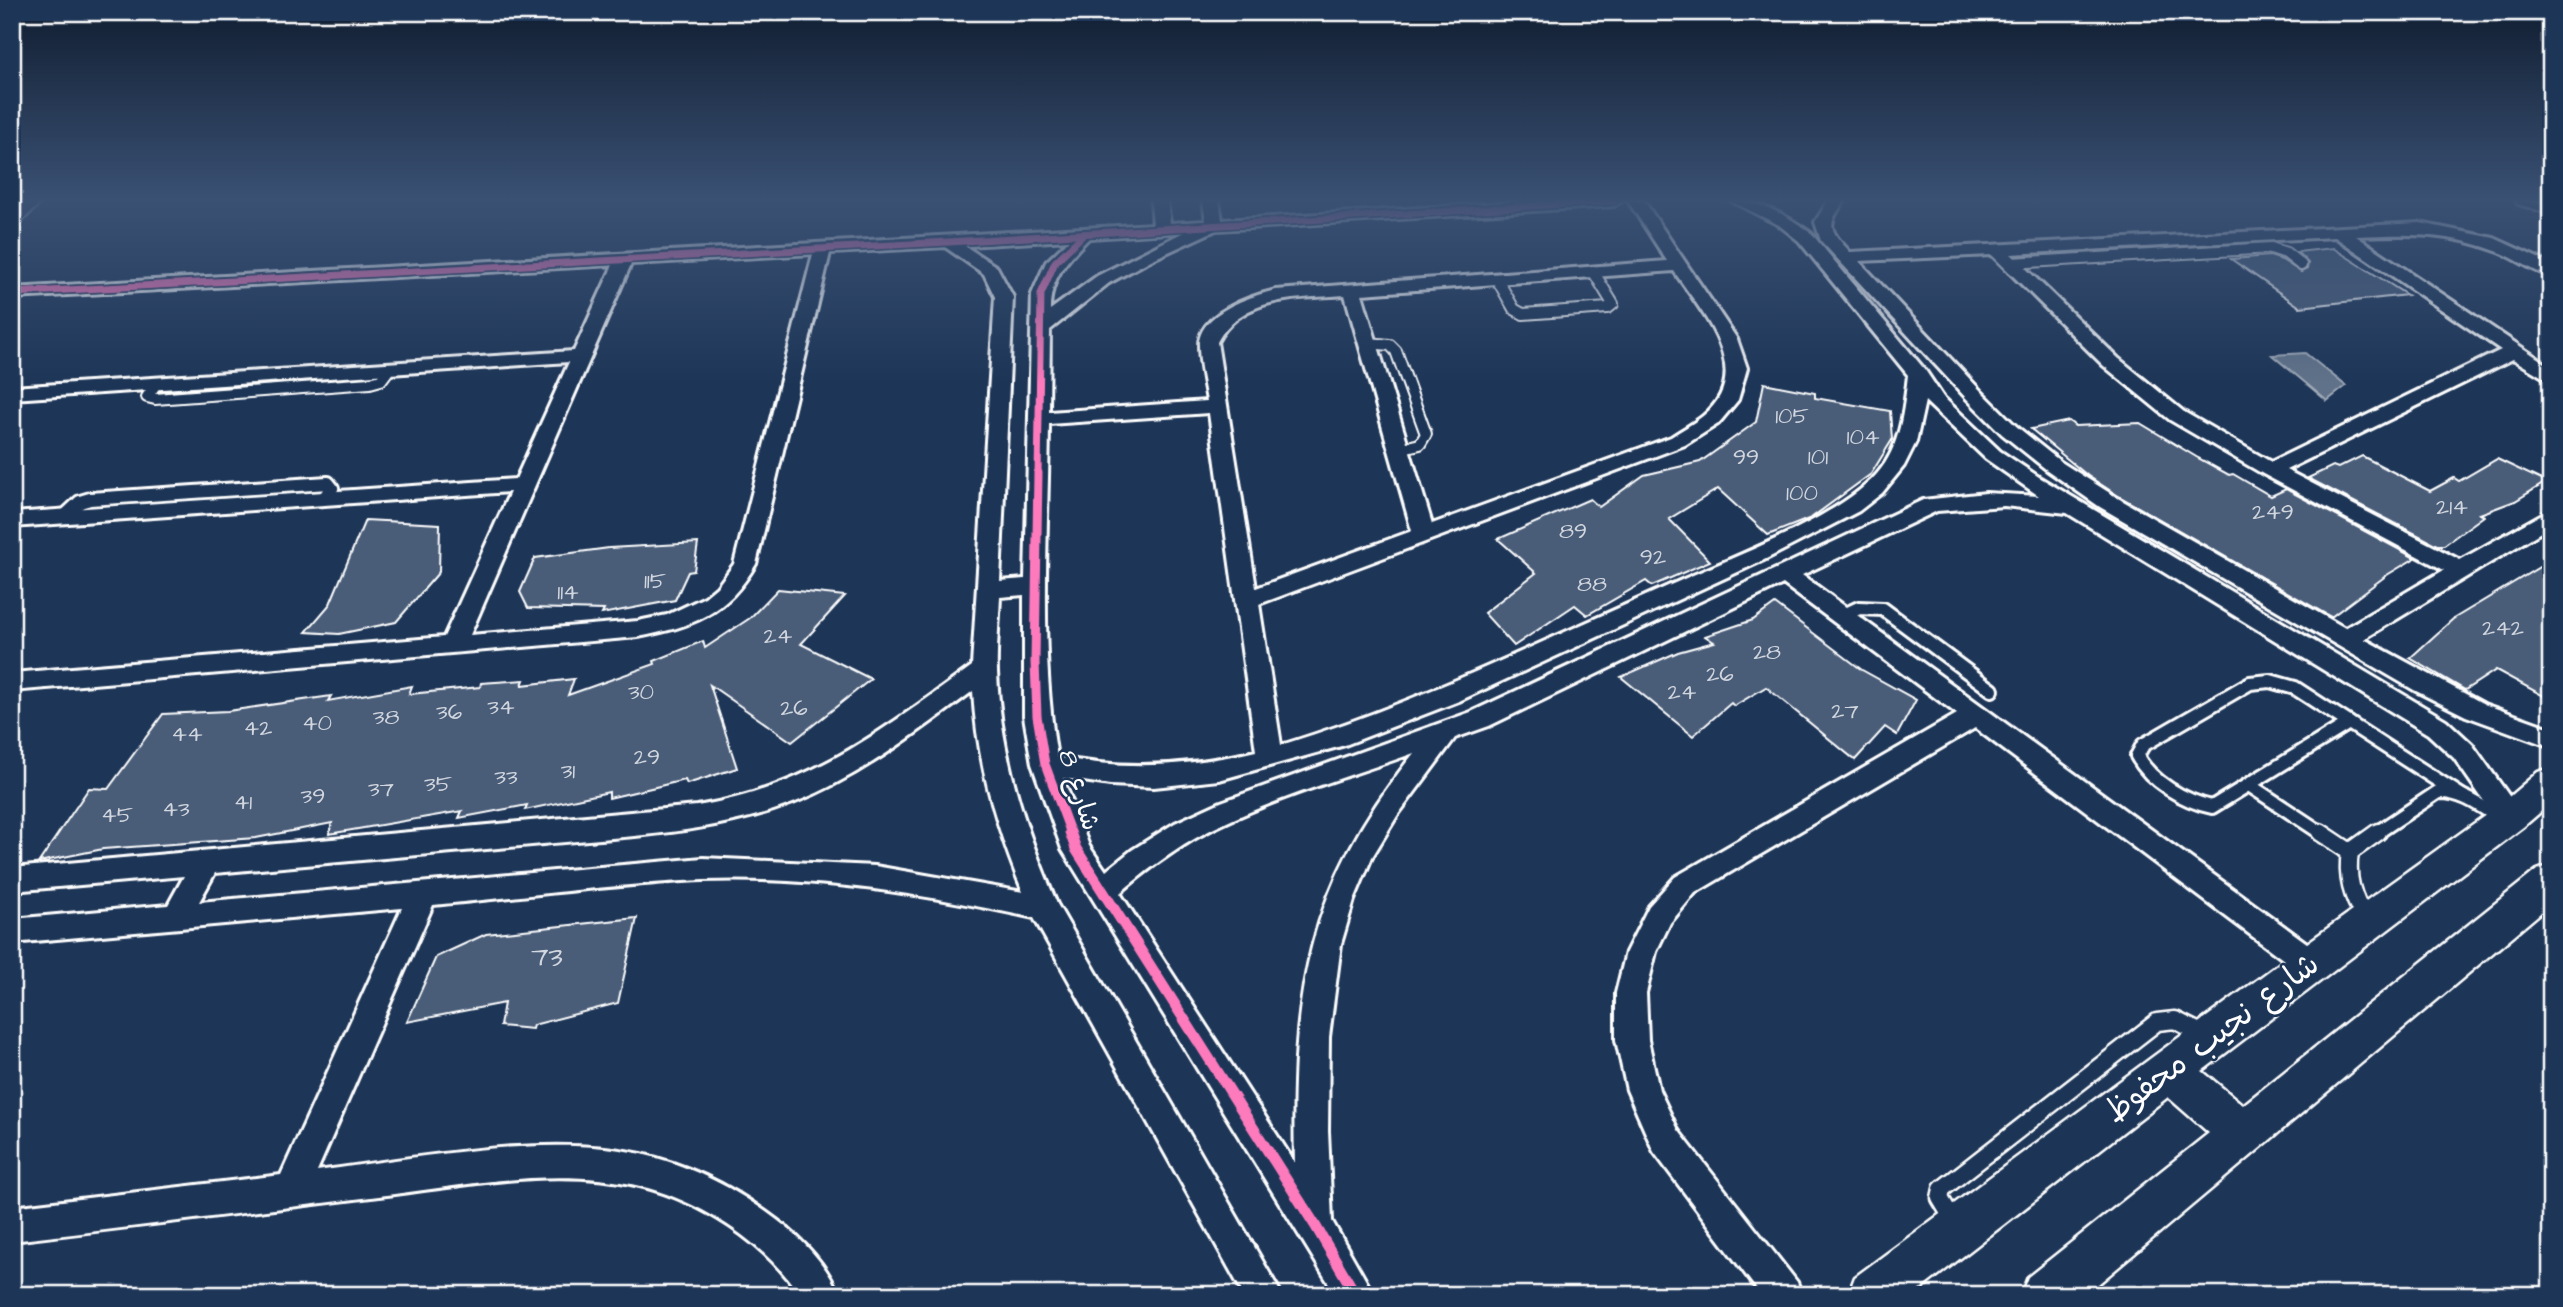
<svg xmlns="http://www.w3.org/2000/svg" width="2563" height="1307" font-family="'Architects Daughter','Playpen Sans Arabic',sans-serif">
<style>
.water{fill:#617289;stroke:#a0aab8;stroke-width:2}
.building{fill:#4a5d79;stroke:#fff;stroke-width:2}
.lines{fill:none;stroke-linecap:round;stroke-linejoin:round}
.lane-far2-casing{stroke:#fff;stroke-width:14}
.lane-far1-casing{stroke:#fff;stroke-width:18}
.lane-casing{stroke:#fff;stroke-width:21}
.street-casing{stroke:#fff;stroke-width:6}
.secondary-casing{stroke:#fff;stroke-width:5}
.lane-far2{stroke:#1d3557;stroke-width:10}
.lane-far1{stroke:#1d3557;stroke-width:12}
.lane{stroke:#1d3557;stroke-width:16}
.street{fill:#1d3557;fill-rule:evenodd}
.secondary{fill:#1d3557;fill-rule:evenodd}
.cycleway-far2-casing{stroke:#1d3557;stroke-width:10}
.cycleway-far1-casing{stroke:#1d3557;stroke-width:13}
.cycleway-casing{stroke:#1d3557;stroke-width:16}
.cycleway-far2{stroke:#fd7abc;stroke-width:7}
.cycleway-far1{stroke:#fd7abc;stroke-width:9}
.cycleway{stroke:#fd7abc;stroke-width:11}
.labels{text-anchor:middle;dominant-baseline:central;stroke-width:5;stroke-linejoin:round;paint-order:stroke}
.number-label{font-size:23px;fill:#d2d6de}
.street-label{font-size:26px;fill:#fff;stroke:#1d3557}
.near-number-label{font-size:28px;fill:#d2d6de}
.near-street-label{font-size:32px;fill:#fff;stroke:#1d3557}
</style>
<rect width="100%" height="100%" fill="#1d3557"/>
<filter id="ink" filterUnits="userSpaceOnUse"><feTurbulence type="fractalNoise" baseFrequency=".0143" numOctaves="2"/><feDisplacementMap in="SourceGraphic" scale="14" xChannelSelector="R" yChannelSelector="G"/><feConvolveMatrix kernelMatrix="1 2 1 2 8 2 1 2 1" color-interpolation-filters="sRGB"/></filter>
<g filter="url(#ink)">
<path class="water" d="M 2305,353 L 2346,386 L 2327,401 L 2272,355 Z"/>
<g class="building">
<path d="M 2333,248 L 2407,295 L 2300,307 L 2231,259 L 2270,256 L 2282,260 L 2301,272 L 2307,269 L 2308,263 L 2297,252 Z"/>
<path d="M 1764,383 L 1815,393 L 1815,398 L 1890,411 L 1892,440 L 1871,474 L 1811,518 L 1768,535 L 1718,489 L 1669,519 L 1710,561 L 1652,586 L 1646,581 L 1587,615 L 1575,605 L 1514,646 L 1484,613 L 1536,573 L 1498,539 L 1590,499 L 1599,507 L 1644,475 L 1700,462 L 1756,422 Z"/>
<path d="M 2069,421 L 2075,426 L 2140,423 L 2198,458 L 2229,475 L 2233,474 L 2271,496 L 2286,489 L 2415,558 L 2387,575 L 2331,617 L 2117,495 L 2088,476 L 2031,429 Z"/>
<path d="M 2362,456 L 2430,491 L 2454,478 L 2459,481 L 2497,459 L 2546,482 L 2515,501 L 2480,514 L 2484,516 L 2444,545 L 2437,545 L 2308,478 L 2333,466 L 2338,468 Z"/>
<path d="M 365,520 L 440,524 L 439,572 L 396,622 L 339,634 L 306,632 L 330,604 Z"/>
<path d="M 698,543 L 694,571 L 688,572 L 675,600 L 602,614 L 604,610 L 528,608 L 520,592 L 535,558 L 609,548 Z"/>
<path d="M 2551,560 L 2551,700 L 2496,670 L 2465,690 L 2410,658 L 2453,619 Z"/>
<path d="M 778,589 L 845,596 L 801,644 L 871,679 L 792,742 L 710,685 L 737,768 L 687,784 L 685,780 L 609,798 L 609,792 L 525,810 L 527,805 L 459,818 L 462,811 L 329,834 L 332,823 L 256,838 L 103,849 L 39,862 L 89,788 L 108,789 L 163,714 L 228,711 L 331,696 L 328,701 L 412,686 L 409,694 L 480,687 L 481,683 L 524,680 L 522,685 L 574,679 L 568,695 L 655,664 L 654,661 L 703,641 L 705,648 L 750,618 Z"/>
<path d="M 1775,604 L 1862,670 L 1916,700 L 1897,735 L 1885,727 L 1855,760 L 1766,687 L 1734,706 L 1731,703 L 1693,736 L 1621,677 L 1678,652 L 1714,642 L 1705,636 L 1753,620 Z"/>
<path d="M 637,918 L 618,1003 L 533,1025 L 532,1029 L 500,1026 L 504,1003 L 407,1022 L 436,957 L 486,934 Z"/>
</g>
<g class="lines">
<g class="lane-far2-casing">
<g id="lane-far2">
<path d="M 2010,263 L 2271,248 L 2286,253 L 2301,265"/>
<path d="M 1497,279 L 1514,309 L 1523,314 L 1608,308 L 1613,304 L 1593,271"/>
<path d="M 1368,343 L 1390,345 L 1396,351 L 1426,434 L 1420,444 L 1399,449"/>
<path d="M 156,384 L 147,397 L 155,399 L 370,383 L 381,380 L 390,368"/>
</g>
</g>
<g class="lane-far1-casing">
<g id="lane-far1">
<path d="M 64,517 L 80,502 L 90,499 L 328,483 L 332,488 L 323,499"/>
<path d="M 1842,616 L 1859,608 L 1883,609 L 1992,690"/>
<path d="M 2270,681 L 2295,688 L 2349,723 L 2212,807 C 2184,801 2151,782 2137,756 L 2143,745 L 2250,683 Z"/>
<path d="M 2349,723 L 2462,796"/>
<path d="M 2249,785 L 2323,834"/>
<path d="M 2375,834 L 2438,792 C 2464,791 2483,808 2504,821"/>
</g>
</g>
<g class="lane-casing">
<g id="lane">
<path d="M 2320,832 L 2350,852"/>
<path d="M 2365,918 C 2352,897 2346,877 2350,852 L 2378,832"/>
<path d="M 1955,1223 L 1940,1198 L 1942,1189 L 2157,1022 L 2175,1020 L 2205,1035"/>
</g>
</g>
<g class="street-casing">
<g id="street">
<path d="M 1151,201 L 1167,201 L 1170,223 L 1206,221 L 1203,201 L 1219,201 L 1222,220 L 1531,201 L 1622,201 L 1614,206 L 1216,230 L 1151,260 L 1109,283 L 1050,330 L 1049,412 L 1207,401 C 1204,383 1199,363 1199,345 C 1199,313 1251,296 1276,290 L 1667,261 L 1628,201 L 1644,201 L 1737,339 L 1747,368 L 1738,400 L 1718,424 L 1685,445 L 1259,604 L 1281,745 C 1416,704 1540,642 1668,586 C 1725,560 1838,519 1877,474 C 1901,447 1904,409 1908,375 L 1799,241 L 1779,225 L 1731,201 C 1762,201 1786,215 1811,233 L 1925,370 L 1943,397 L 2000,451 L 2039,477 L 2446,720 L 2472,744 L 2524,817 L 2520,824 L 2510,828 L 2500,824 L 2454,758 L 2428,734 L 2067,513 L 2004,506 L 1937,511 L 1802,575 L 2322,954 L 2326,963 L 2322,972 L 2311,976 L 2300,972 L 1975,728 L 1695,893 L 1670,923 L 1656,952 L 1646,993 L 1648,1040 L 1659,1090 L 1678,1130 L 1797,1282 L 1802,1295 L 1761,1295 L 1654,1152 L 1627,1090 L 1616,1040 L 1616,993 L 1626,952 L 1649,906 L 1675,877 L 1957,714 L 1783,584 L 1489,726 L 1455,738 L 1397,816 L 1372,857 L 1354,900 L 1341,944 L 1329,1037 L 1328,1131 L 1332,1221 L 1374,1295 L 1336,1295 L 1062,849 L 1032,764 L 1024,716 L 1024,595 L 1000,597 C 999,621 996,647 997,672 C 1000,753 1025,830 1057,904 L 1282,1295 L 1244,1295 L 1034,918 C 926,894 815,876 703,880 C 613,884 522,897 433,905 L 317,1171 C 412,1159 549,1132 641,1154 C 685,1164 729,1185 766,1212 C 796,1233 825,1260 839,1295 L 800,1295 C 765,1242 701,1201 640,1186 C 554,1165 458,1187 371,1197 C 251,1212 132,1227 12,1241 L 12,1207 L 281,1175 L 402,908 L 12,943 L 12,919 L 168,905 L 184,876 L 12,891 L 12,868 L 697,806 C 809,788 882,731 972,666 L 995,297 L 984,274 L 945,247 L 830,253 L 756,564 C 726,615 694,626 638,637 L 12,691 L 12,673 L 444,637 L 510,492 L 12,527 L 12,513 L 516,479 L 569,362 L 12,399 L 12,387 L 574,351 L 613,265 L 12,298 L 12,288 L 1153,224 ZM 1184,232 L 1097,276 L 1050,310 C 1050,278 1067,260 1089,238 ZM 1069,240 L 1046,262 L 1032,294 L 1025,579 L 1000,581 L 1013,297 L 997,267 L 965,246 ZM 813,254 L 734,564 L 717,587 L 705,597 L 667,615 L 638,621 L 470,635 L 631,264 ZM 1674,271 C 1701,312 1757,372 1703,416 C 1693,424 1681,430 1671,437 L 1432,524 L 1362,294 ZM 1345,295 L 1412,531 L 1256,588 L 1217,342 C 1242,295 1299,299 1345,295 ZM 1925,401 L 1986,459 L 2039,496 L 1986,493 L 1923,500 L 1471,712 L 1221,802 L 1175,823 L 1132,850 L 1106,871 L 1089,846 L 1063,778 L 1110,785 L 1154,787 L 1219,780 L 1345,745 L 1459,701 L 1766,559 L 1859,511 L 1882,493 L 1904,466 L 1916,442 ZM 1209,413 L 1256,751 C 1189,767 1125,770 1057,757 C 1039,652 1048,531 1049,424 ZM 973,691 C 977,761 996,827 1023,892 L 875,866 L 703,858 L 199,902 L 215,873 C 324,863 433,854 543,844 C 626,836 714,834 793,803 C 860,777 916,733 973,691 ZM 1414,753 C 1306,888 1291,995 1295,1163 L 1120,893 C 1143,873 1167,855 1194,839 C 1257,803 1344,778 1414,753 Z"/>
<path d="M 1828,201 L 1845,201 C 1825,226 1830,230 1850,252 L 2420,223 L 2494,238 L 2551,264 L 2551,276 C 2532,272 2515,257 2496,251 C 2446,232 2408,234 2356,236 L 2551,367 L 2551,382 L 2513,359 L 2286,470 L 2460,560 L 2551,509 L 2551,526 L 2364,639 L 2484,704 L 2551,728 L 2551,747 L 2466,716 L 2414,690 L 2100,507 L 2047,470 L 2002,434 L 1967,399 L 1821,241 L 1815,222 ZM 2335,237 L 2501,350 L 2271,462 L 2184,412 L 2118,358 L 2011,254 ZM 1992,255 L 2104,366 L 2170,420 L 2263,474 L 2444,570 L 2345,628 L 2116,497 L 2061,462 L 2016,426 L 1981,391 L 1859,261 Z"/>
<path d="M 2516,201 L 2551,204 L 2551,214 L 2518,204 Z"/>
</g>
</g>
<g class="secondary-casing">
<g id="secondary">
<path d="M 18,201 L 42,201 L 20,223 L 12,225 L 12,206 Z"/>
<path d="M 2551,768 L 2551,803 L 2523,827 L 2202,1071 L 2243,1105 L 2537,870 L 2551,865 L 2551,904 L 2085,1295 L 2021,1295 L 2028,1277 L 2209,1133 L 2168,1097 L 1913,1295 L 1848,1295 L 1855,1277 L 2296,951 L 2497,807 L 2538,772 Z"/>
</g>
</g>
<use href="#lane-far2" class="lane-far2"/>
<use href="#lane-far1" class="lane-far1"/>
<use href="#lane" class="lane"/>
<use href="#street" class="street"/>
<use href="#secondary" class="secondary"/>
<g class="cycleway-far2-casing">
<g id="cycleway-far2">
<path d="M 12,293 L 948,242 L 1614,201"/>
<path d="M 1038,475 L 1041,294 L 1055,262 L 1084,234"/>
</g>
</g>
<g class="cycleway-far1-casing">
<path id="cycleway-far1" d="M 1038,473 L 1035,662 L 1037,716 L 1045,764 L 1071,834"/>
</g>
<g class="cycleway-casing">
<path id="cycleway" d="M 1070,832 L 1076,849 L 1315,1225 L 1356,1295"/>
</g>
<use href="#cycleway-far2" class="cycleway-far2"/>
<use href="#cycleway-far1" class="cycleway-far1"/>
<use href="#cycleway" class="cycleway"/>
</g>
</g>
<linearGradient id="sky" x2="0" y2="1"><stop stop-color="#101d30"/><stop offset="0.52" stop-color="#3a5174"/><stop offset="1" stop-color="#3a5174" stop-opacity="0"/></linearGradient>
<rect width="2563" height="384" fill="url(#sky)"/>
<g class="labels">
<g class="number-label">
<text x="1792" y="416">105</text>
<text x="1863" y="437">104</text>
<text x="1746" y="457">99</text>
<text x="1818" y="457">101</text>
<text x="1802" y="493">100</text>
<text x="2452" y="507">214</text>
<text x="2273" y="512">249</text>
<text x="1573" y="531">89</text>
<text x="1653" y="557">92</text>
<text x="655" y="581">115</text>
<text x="1592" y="584">88</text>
<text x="568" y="592">114</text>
<text x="2503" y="628">242</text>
<text x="778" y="636">24</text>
<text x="1767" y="652">28</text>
<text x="1720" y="674">26</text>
<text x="641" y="692">30</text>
<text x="1682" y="692">24</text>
<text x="501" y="707">34</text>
<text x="794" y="708">26</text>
<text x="1845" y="711">27</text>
<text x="449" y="712">36</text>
<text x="386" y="717">38</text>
<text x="317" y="723">40</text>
<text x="258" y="728">42</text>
<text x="187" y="734">44</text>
<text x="647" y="757">29</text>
<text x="568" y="771">31</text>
<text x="506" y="777">33</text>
<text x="438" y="784">35</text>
<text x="381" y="789">37</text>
<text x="313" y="796">39</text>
<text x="243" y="802">41</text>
<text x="176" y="809">43</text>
<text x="117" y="815">45</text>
</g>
<g class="street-label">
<text transform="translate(1079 790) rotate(72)">شارع 8</text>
</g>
<g class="near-number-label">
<text x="547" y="957">73</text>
</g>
<g class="near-street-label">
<text transform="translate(2212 1038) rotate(-37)">شارع نجيب محفوظ</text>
</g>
</g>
<rect width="2563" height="1307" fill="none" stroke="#1d3557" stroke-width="42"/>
<rect x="21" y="21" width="2521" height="1265" fill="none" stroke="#fff" stroke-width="2.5" filter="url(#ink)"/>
</svg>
